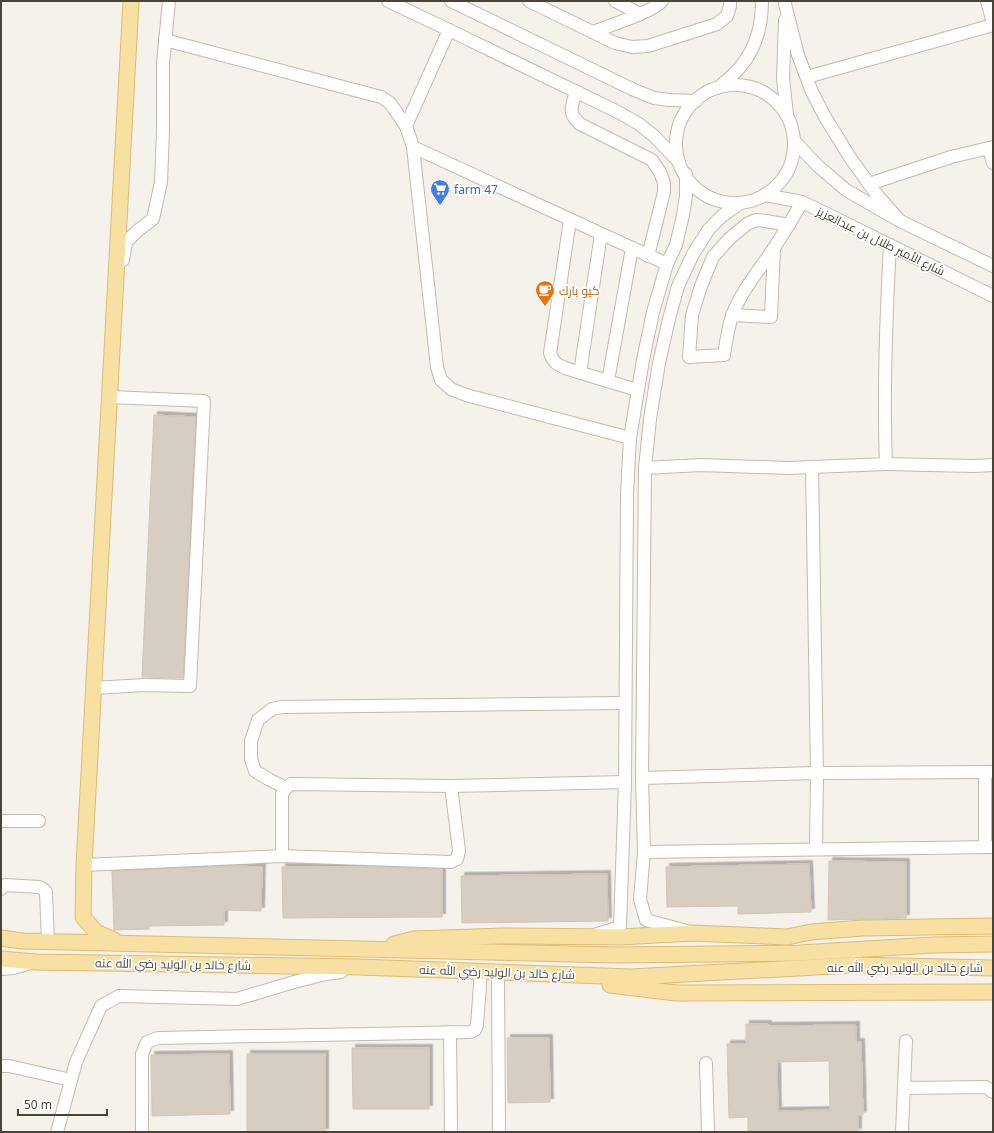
<svg xmlns="http://www.w3.org/2000/svg" width="994" height="1133" font-family="'Noto Sans',Cairo,sans-serif">
<style>
.building{fill:#d6cec2;stroke:#d0c6b5;fill-rule:evenodd;filter:url(#shadow)}
.lines{fill:none;stroke-linecap:round;stroke-linejoin:round}
.minor-casing{stroke:#c0baaf;stroke-width:14}
.major-casing{stroke:#ddbc72;stroke-width:17}
.minor{stroke:#fff;stroke-width:12}
.major{stroke:#f8dfa2;stroke-width:15}
.labels{text-anchor:middle;dominant-baseline:central;stroke-width:3.5;stroke-linejoin:round;paint-order:stroke}
.shop-label{font-size:12px;fill:#366cbe;stroke:#fff;text-anchor:start}
.street-label{font-size:12px;fill:#49433a;stroke:#fff}
.food-label{font-size:12px;fill:#c56008;stroke:#fff;text-anchor:start}
</style>
<defs>
<filter id="shadow"><feDropShadow dx="3.5" dy="-3.5" stdDeviation="0" flood-color="#0004"/></filter>
</defs>
<rect width="100%" height="100%" fill="#f5f2ec"/>
<g class="building">
<path d="M 154,415 L 196,417 L 183,678 L 142,677 Z"/>
<path d="M 829,861 L 906,862 L 906,918 L 828,920 Z"/>
<path d="M 809,864 L 811,912 L 738,914 L 738,906 L 667,907 L 666,867 Z"/>
<path d="M 234,866 L 262,867 L 261,911 L 224,910 L 224,925 L 149,926 L 149,929 L 114,930 L 112,871 Z"/>
<path d="M 282,867 L 376,867 L 442,869 L 442,917 L 283,918 Z"/>
<path d="M 607,874 L 608,921 L 462,923 L 461,876 Z"/>
<path d="M 746,1024 L 768,1024 L 768,1026 L 856,1025 L 856,1042 L 861,1042 L 863,1115 L 858,1115 L 858,1132 L 748,1132 L 748,1117 L 729,1118 L 727,1044 L 746,1044 ZM 829,1061 L 830,1110 L 778,1111 L 777,1062 Z"/>
<path d="M 507,1038 L 549,1038 L 550,1102 L 508,1103 Z"/>
<path d="M 352,1048 L 429,1048 L 429,1109 L 353,1109 Z"/>
<path d="M 229,1054 L 230,1114 L 152,1116 L 151,1055 Z"/>
<rect x="247" y="1054" width="78" height="78"/>
</g>
<g class="lines">
<g class="minor-casing">
<g id="minor">
<path d="M 388,1 L 449,30 L 618,112 L 639,124 L 654,136 L 679,162"/>
<path d="M 451,1 L 632,89 L 654,98 L 669,100 L 696,101"/>
<path d="M 529,1 L 615,43 L 632,47 L 648,46 L 717,24 L 727,16 L 730,6 L 730,1"/>
<path d="M 615,1 L 640,14"/>
<path d="M 987,1 L 993,23"/>
<path d="M 785,4 L 798,55 L 812,92 L 825,117 L 849,156 L 869,184 L 877,195 L 900,221"/>
<path d="M 785,20 L 783,78 L 787,115"/>
<path d="M 449,30 L 406,126 L 413,147 L 667,264"/>
<path d="M 593,32 C 608,26 653,12 662,1"/>
<path d="M 165,40 L 381,97 L 390,103 L 406,126"/>
<path d="M 807,77 L 993,25"/>
<circle cx="735" cy="144" r="59"/>
<path d="M 718,88 C 726,81 735,74 741,66 C 756,48 762,24 762,1"/>
<path d="M 576,91 C 572,108 567,112 580,124 L 652,160 L 660,172 L 664,183 L 664,192 L 648,256"/>
<path d="M 794,141 L 818,166 L 846,190 L 900,221 L 993,266"/>
<path d="M 413,147 L 437,367 L 441,380 L 451,389 L 466,395 L 630,438"/>
<path d="M 989,149 L 993,163"/>
<path d="M 869,184 L 951,157 L 993,147"/>
<path d="M 765,195 L 802,202 L 827,214 L 993,296"/>
<path d="M 570,220 L 550,353 C 554,364 558,365 568,369 L 637,390"/>
<path d="M 789,225 L 766,221 L 756,220 L 747,224 L 729,239 L 713,257 L 701,286 L 692,315 L 689,357 L 724,355 C 726,342 728,328 732,316 C 741,291 760,269 774,248 C 784,233 793,218 802,202"/>
<path d="M 123,260 L 126,242 L 136,232 L 153,219 L 161,182 L 163,130 L 163,63 L 169,1"/>
<path d="M 732,315 L 771,317 L 774,248"/>
<path d="M 580,373 L 601,234"/>
<path d="M 608,381 L 632,248"/>
<path d="M 886,464 L 974,466 L 993,465"/>
<path d="M 812,467 L 817,773 L 816,849"/>
<path d="M 645,468 L 701,465 L 788,468 L 886,464 C 883,391 886,318 890,245"/>
<path d="M 93,688 L 145,685 L 190,686 L 204,401 L 110,397"/>
<path d="M 985,772 L 985,847"/>
<path d="M 642,778 L 817,773 L 993,772"/>
<path d="M 286,788 L 270,780 L 255,771 L 251,759 L 251,741 L 258,720 L 272,709 L 282,707 L 625,703"/>
<path d="M 1,821 L 39,821"/>
<path d="M 644,852 L 993,847"/>
<path d="M 282,856 L 282,794 L 286,788 L 291,784 L 451,786 L 625,782"/>
<path d="M 84,865 L 282,856 L 451,862 L 457,859 L 459,851 L 451,786"/>
<path d="M 1,889 L 5,885 L 39,887 L 43,889 L 46,892 L 48,941"/>
<path d="M 687,931 L 646,920 L 640,899 L 644,852 L 642,778 L 645,468 L 650,419 L 659,363 L 669,319 L 678,286 L 693,254 L 709,229 L 722,216 L 739,204"/>
<path d="M 597,934 L 620,927 L 625,782 L 627,494 L 630,438 L 643,360 L 653,312 L 667,264 L 676,245 L 683,215 L 686,196 L 686,174"/>
<path d="M 1,969 L 13,968 L 31,963"/>
<path d="M 498,972 L 499,1132"/>
<path d="M 450,1032 L 451,1132"/>
<path d="M 706,1063 L 708,1132"/>
<path d="M 1,1066 L 9,1066 L 71,1080"/>
<path d="M 904,1088 L 986,1087 L 993,1092"/>
<path d="M 57,1132 L 76,1062 L 101,1006 L 119,996 L 237,999 L 294,982 L 326,974 L 341,972"/>
<path d="M 142,1132 L 142,1054 L 147,1042 L 158,1038 L 470,1032 L 475,1030 L 477,1025 L 481,972"/>
<path d="M 902,1132 L 906,1041"/>
</g>
</g>
<g class="major-casing">
<g id="major">
<path d="M 1,938 L 22,941 L 616,955 L 799,953 L 934,945 L 993,944"/>
<path d="M 114,940 L 96,932 L 83,917 L 84,865 L 131,1"/>
<path d="M 394,944 L 414,939 L 503,936 L 620,937 L 692,933 L 787,937 L 811,932 L 863,928 L 993,926"/>
<path d="M 1,959 L 36,962 L 359,967 L 631,977 L 853,965 L 993,968"/>
<path d="M 610,985 L 676,993 L 993,992"/>
</g>
</g>
<use href="#minor" class="minor"/>
<use href="#major" class="major"/>
</g>
<defs>
<g id="supermarket-pin" transform="scale(1)"><path d="M0 17L-7.5 6A9.5 9.5 0 1 1 7.5 6Z" fill="#3f7fe0" stroke="#fff"/><path d="M-6-5.5h2.5l.6 2H6L4.5 2H-2.5L-4.4-4H-6ZM-1.5 3.2a1.3 1.3 0 1 0 .1 0ZM3 3.2a1.3 1.3 0 1 0 .1 0Z" fill="#fff"/></g>
<g id="cafe-pin" transform="scale(1)"><path d="M0 17L-7.5 6A9.5 9.5 0 1 1 7.5 6Z" fill="#e8710a" stroke="#fff"/><path d="M-5.5-4.5H6V0H3Q3 3.5 0 3.5H-2.5Q-5.5 3.5-5.5 0ZM3-3.2v2h1.7v-2ZM-6 4.5H4V6H-6Z" fill="#fff"/></g>
</defs>
<g fill-rule="evenodd">
<use href="#supermarket-pin" x="440" y="189"/>
<use href="#cafe-pin" x="545" y="290"/>
</g>
<g class="labels">
<g class="shop-label">
<text x="454" y="189">farm 47</text>
</g>
<g class="street-label">
<text transform="translate(881 241) rotate(26)">شارع الأمير طلال بن عبدالعزيز</text>
<text transform="translate(173 964) rotate(1)">شارع خالد بن الوليد رضي الله عنه</text>
<text x="905" y="967">شارع خالد بن الوليد رضي الله عنه</text>
<text transform="translate(497 972) rotate(2)">شارع خالد بن الوليد رضي الله عنه</text>
</g>
<g class="food-label">
<text x="559" y="290">كيو بارك</text>
</g>
</g>
<rect width="994" height="1133" fill="none" stroke="#49433a" stroke-width="4"/>
<path d="M18 1109v6h89v-6" fill="none" stroke="#49433a" stroke-width="2"/>
<text x="24" y="1109" font-size="12" fill="#49433a" stroke="#ffffff" stroke-width="3" paint-order="stroke">50 m</text>
</svg>
